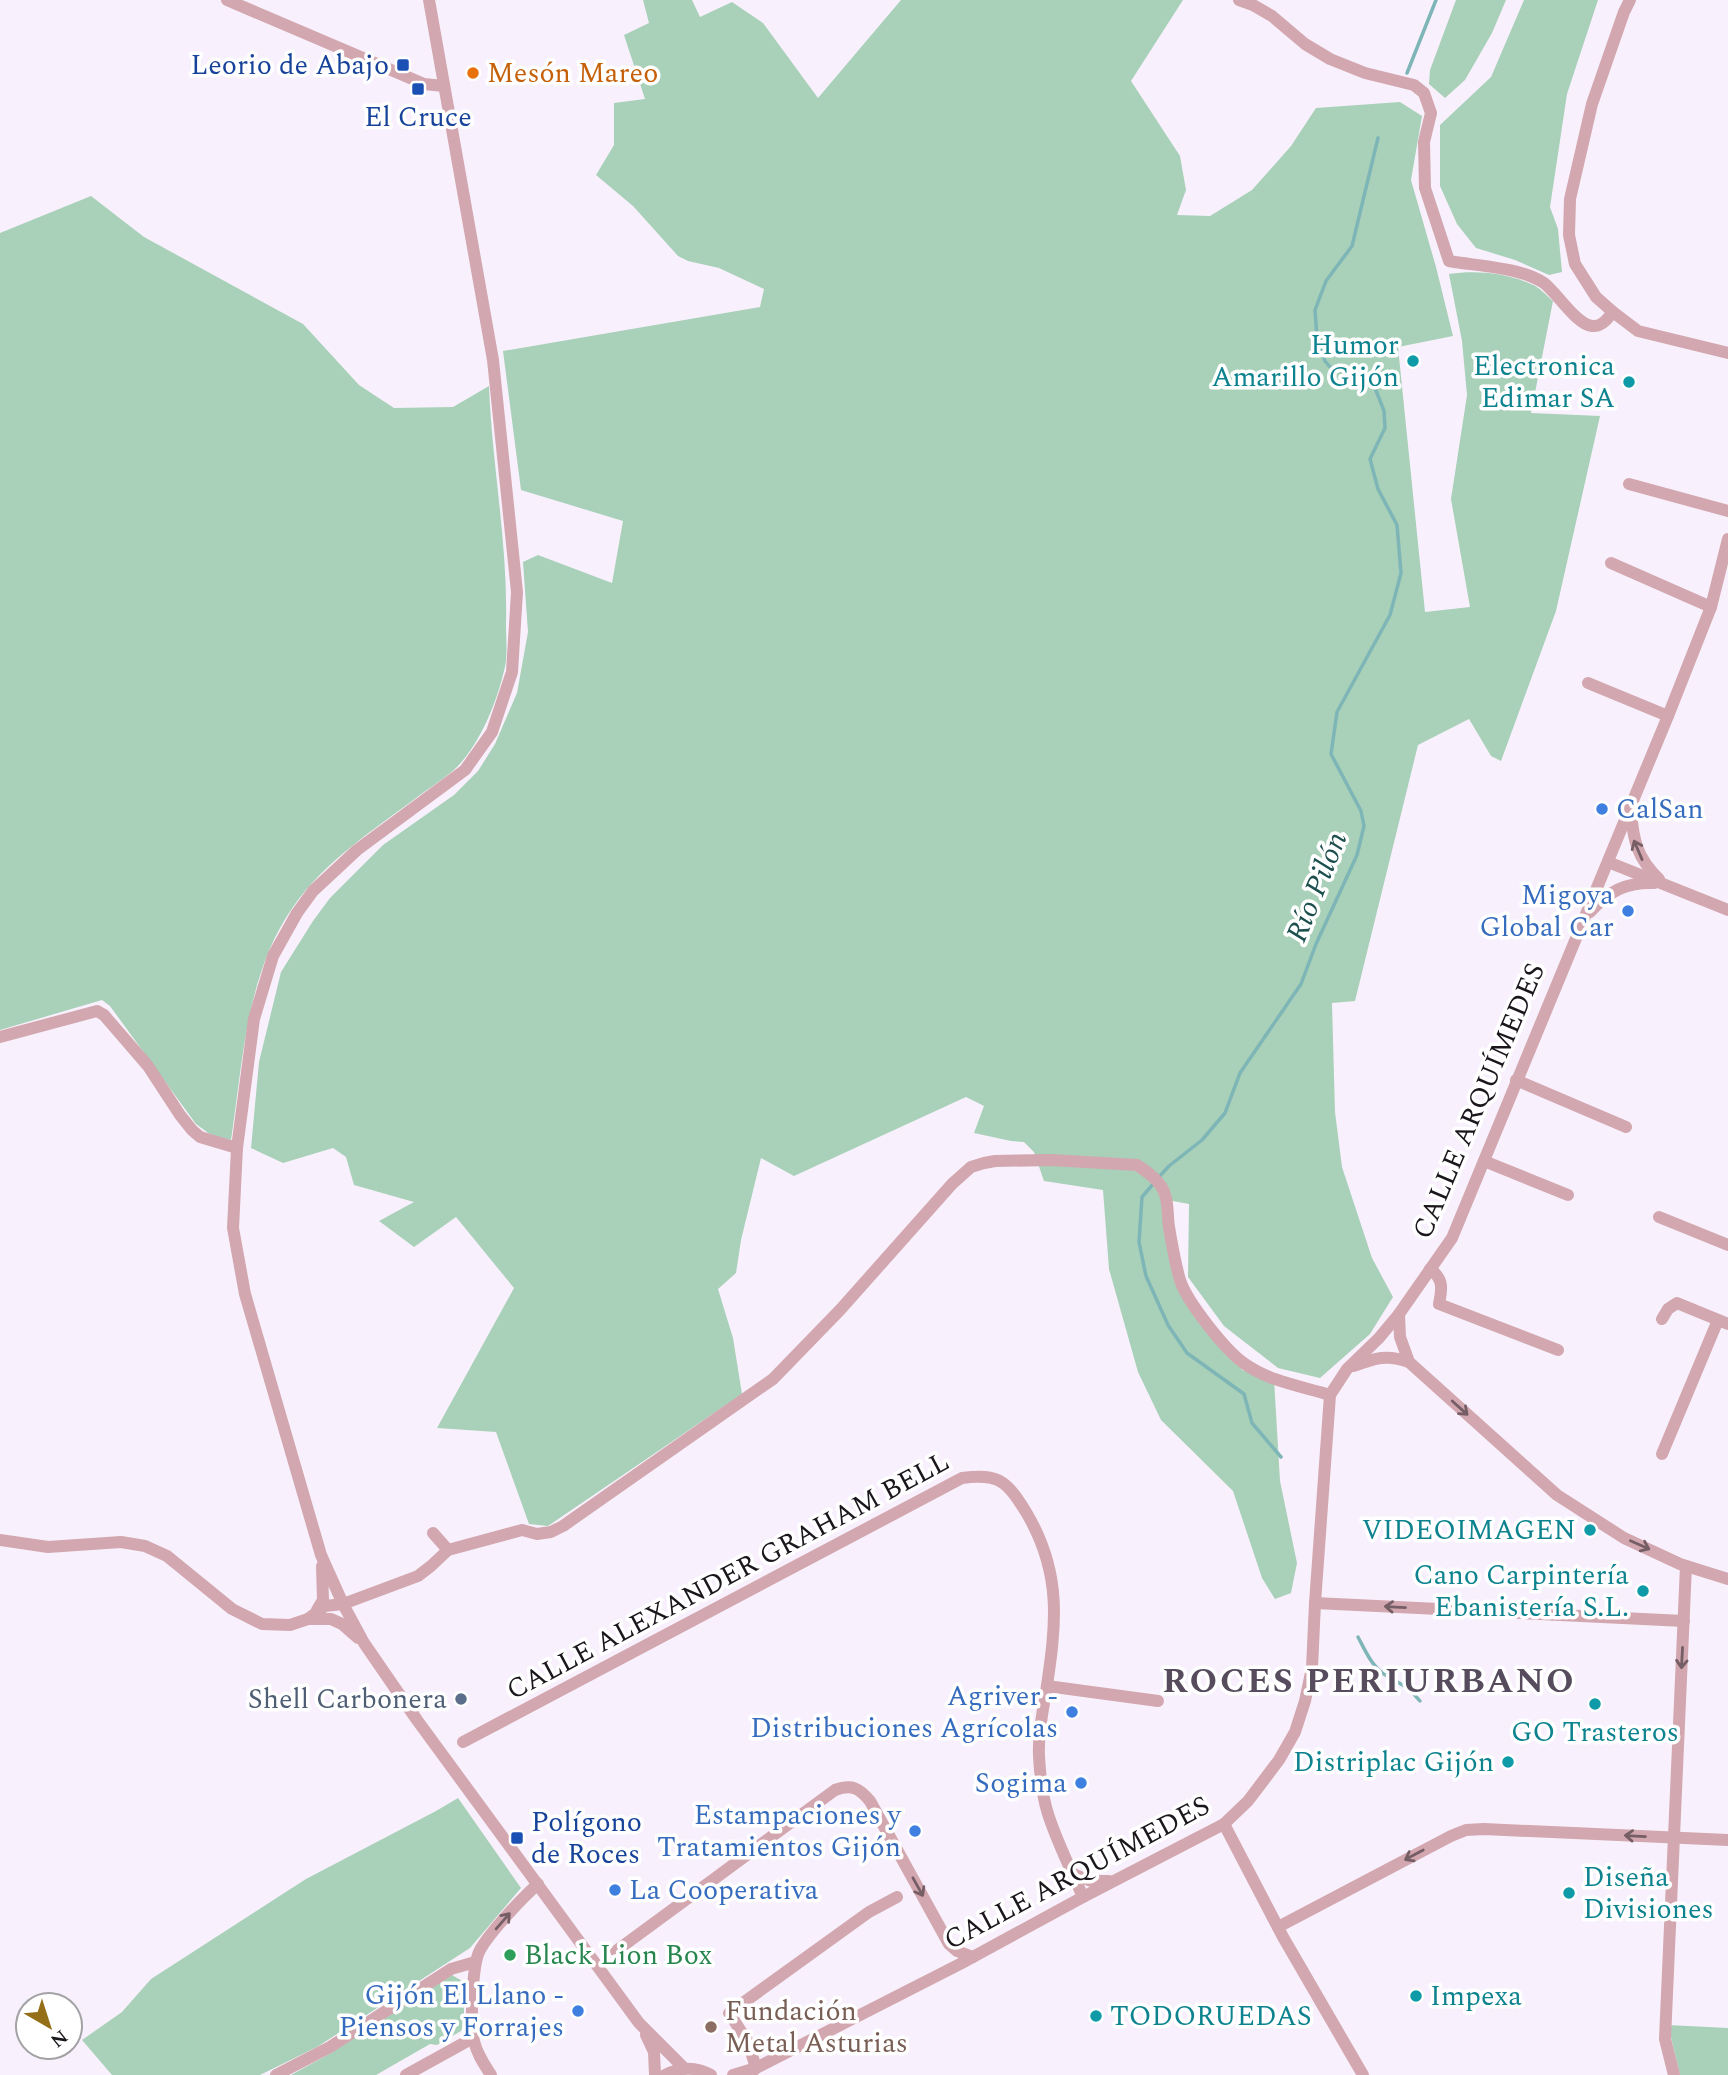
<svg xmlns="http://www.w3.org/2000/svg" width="1728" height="2075" font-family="Spectral,serif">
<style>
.green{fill:#a9d0b8}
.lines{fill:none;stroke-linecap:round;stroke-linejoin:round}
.stream{stroke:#7eb6b7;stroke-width:3.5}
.minor{stroke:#d3a7af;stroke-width:12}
.oneway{stroke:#765e66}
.transit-dot{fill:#1a4fb4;stroke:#fff;stroke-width:2.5}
.food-dot{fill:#e8710a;stroke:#fff;stroke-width:2.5}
.culture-dot{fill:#0f9aa8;stroke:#fff;stroke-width:2.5}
.shop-dot{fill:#3f7fe0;stroke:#fff;stroke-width:2.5}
.service-dot{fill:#5c6f8a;stroke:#fff;stroke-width:2.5}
.leisure-dot{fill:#2e9e5b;stroke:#fff;stroke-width:2.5}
.education-dot{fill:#8d6e63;stroke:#fff;stroke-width:2.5}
.labels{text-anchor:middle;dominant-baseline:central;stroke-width:7;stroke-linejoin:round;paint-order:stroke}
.transit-label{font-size:28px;fill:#164399;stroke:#fff;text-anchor:end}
.food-label{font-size:28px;fill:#c56008;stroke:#fff;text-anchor:start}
.culture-label{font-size:28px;fill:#0d838f;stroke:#fff;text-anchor:end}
.shop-label{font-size:28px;fill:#366cbe;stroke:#fff;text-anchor:end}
.street-label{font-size:28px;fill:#1a161c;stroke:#fff}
.service-label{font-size:28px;fill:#4e5e75;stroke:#fff;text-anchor:end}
.leisure-label{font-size:28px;fill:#27864d;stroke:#fff;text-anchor:start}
.education-label{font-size:28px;fill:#785e54;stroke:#fff;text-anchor:start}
.water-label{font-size:30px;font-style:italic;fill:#1d4f4f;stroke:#fff}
.district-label{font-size:35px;font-weight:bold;letter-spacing:2px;fill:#564c5d;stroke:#fff}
</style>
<rect width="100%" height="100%" fill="#f8f1fd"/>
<g class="green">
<path d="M 643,0 L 692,0 L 700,17 L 732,2 L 763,23 L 818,98 L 901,0 L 1183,0 L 1131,81 L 1180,156 L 1186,190 L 1177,215 L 1210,216 L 1252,190 L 1291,146 L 1316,108 L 1400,102 L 1422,116 L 1411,180 L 1436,267 L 1453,336 L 1398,347 L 1425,612 L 1470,607 L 1451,499 L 1467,395 L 1462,341 L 1449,274 C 1476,270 1506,273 1531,284 C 1539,287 1546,295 1553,301 L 1531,413 L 1600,416 L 1556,611 L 1501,761 L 1491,756 L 1469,719 L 1418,745 L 1355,1001 L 1332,1003 L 1335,1112 L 1342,1167 L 1372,1258 L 1393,1297 L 1370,1334 L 1320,1378 L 1278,1368 L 1224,1326 L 1188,1277 L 1189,1204 L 1167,1200 L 1180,1278 L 1242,1370 L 1274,1379 L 1280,1481 L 1297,1563 L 1291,1593 L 1275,1599 L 1262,1578 L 1233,1491 L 1161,1420 L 1138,1372 L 1109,1269 L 1103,1190 L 1044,1181 L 1034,1152 L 1024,1142 L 1011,1141 L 974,1133 L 984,1106 L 966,1097 L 794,1176 L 761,1158 L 741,1240 L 736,1273 L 718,1289 L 733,1338 L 742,1394 L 548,1526 L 529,1524 L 496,1432 L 437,1428 L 514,1288 L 456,1217 L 414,1247 L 379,1221 L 414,1202 L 354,1185 L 346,1157 L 333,1148 L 283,1163 L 251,1148 L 259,1062 L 281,972 L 313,921 L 330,898 L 383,845 L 454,795 L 478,771 L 495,744 L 517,693 L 528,632 L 523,562 L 538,555 L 612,583 L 623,521 L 521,490 L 503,351 L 760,307 L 764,289 L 719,268 L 688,261 L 678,256 L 633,206 L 596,175 L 614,145 L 614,103 L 645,99 L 624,35 L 649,23 Z"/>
<path d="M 1456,0 L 1506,0 L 1492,33 L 1465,80 L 1445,98 L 1429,84 L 1430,70 Z"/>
<path d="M 1524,0 L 1598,0 L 1567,94 L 1550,207 L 1558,229 L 1562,272 L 1549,275 L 1515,260 L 1476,248 L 1457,224 L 1440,186 L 1440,125 L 1491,77 Z"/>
<path d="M 91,196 L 144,237 L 303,324 L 359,385 L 394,408 L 453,407 L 489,386 C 492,465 508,544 506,624 C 506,639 508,657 504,671 C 496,704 481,741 458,766 C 446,778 429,788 416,798 C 372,831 325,861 293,907 C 246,974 243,1061 231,1140 L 211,1135 L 196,1124 L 110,1006 L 102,1000 L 0,1030 L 0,233 Z"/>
<path d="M 458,1798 L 521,1888 L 470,1948 L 317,2047 L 260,2075 L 112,2075 L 82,2040 L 122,2012 L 151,1979 L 306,1879 L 436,1811 Z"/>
<path d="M 452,1975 L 464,1982 L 464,2023 L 461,2031 L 437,2045 L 430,2044 L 376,2075 L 291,2075 L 331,2053 Z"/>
<path d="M 1668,2025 L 1728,2028 L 1728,2075 L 1680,2075 Z"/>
</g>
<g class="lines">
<g class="stream">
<path d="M 1407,73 L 1436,0"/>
<path d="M 1159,1177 L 1169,1166 L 1202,1140 L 1225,1113 L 1240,1073 L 1301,984 L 1316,944 L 1357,855 L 1364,826 L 1361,811 L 1331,754 L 1337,712 L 1390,615 L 1401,573 L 1397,525 L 1378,489 L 1370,459 L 1385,428 L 1384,411 L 1372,380 L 1330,367 L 1325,361 L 1317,339 L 1315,310 L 1326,281 L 1352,246 L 1378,138"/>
<path d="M 1154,1183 L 1142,1197 L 1139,1242 L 1146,1276 L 1168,1325 L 1187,1353 L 1244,1394 L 1252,1423 L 1281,1457"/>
<path d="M 1358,1637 C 1365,1650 1371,1665 1384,1674 C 1399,1684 1407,1685 1420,1701"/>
</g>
<g class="minor">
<path d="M 227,0 L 424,84 L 444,86"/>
<path d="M 429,0 L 493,360 L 517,592 L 512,672 L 492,732 L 465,770 L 357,850 L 313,891 L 297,913 L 273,956 L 254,1019 L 237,1148 L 233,1228 L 245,1294 L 321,1555 L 343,1604 L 364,1643 L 417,1720 L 639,2023 L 684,2068"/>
<path d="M 1239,0 L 1253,5 L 1272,16 L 1305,44 L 1330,59 L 1365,73 L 1414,85 L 1424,93 L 1431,113 L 1424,142 L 1425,188 L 1449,261 C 1477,266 1520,267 1544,283 C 1557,293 1576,324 1592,326 C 1602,327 1607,319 1613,312"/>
<path d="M 1630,0 L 1624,12 L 1592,104 L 1570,199 L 1569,235 L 1575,264 L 1596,297 L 1613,312 L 1638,331 L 1728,353"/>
<path d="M 1629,484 L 1728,511"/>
<path d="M 1611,563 L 1711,607"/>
<path d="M 1588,683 L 1668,716"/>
<path d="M 1631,811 C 1633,840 1637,858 1659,879"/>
<path d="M 1608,862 L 1728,910"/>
<path d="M 1590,912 C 1609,891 1626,882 1654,883"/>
<path d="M 0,1037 L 97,1011 L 104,1015 L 148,1066 L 180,1115 L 192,1130 L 200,1137 L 237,1148"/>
<path d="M 1516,1080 L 1626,1127"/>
<path d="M 1484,1161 L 1568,1195"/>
<path d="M 1659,1217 L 1728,1245"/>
<path d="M 1430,1269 C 1444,1279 1442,1289 1439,1304 L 1558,1350"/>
<path d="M 1399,1314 L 1400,1337 L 1409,1362"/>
<path d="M 1662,1319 L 1668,1309 L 1677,1303 L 1728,1324"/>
<path d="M 1354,1366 C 1375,1358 1387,1354 1409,1362 L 1557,1495 L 1624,1538 L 1680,1564 L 1728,1579"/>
<path d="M 1662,1454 L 1718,1320"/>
<path d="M 433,1533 L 448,1550"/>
<path d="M 0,1540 L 48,1547 L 121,1542 L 145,1546 L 167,1556 L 232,1609 L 262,1624 L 290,1625 L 308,1619 L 331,1619 L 342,1624 L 358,1638"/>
<path d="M 1315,1603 L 1684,1621"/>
<path d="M 317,1610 L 323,1600 L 322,1566"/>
<path d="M 308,1619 L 325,1606 L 343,1604 L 418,1576 L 431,1566 L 448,1550 L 522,1530 L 537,1534 L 551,1532 L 563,1526 L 773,1379 L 840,1310 L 952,1184 L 971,1167 L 984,1163 L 995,1161 L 1051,1160 L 1137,1165 C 1146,1171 1155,1177 1161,1186 C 1169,1198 1167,1214 1169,1227 C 1172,1245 1175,1263 1180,1280 C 1187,1302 1226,1351 1245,1364 C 1271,1382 1301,1386 1330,1395"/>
<path d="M 1047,1686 L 1158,1701"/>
<path d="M 463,1742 L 962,1478 C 1000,1473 1007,1482 1026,1512 C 1063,1574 1056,1625 1046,1692 C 1042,1713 1038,1735 1039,1756 C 1040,1775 1042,1795 1048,1814 C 1057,1842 1071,1870 1083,1897"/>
<path d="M 1224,1824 L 1283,1937 L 1363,2075"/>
<path d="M 1073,1874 L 1091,1881 L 1109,1881"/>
<path d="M 1278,1927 L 1451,1836 L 1466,1830 L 1484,1829 L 1728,1840"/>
<path d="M 616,1951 L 835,1790 C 852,1784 859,1788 870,1801 L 949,1944 L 957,1951 L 973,1957"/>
<path d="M 646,2035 L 654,2052 L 655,2075"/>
<path d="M 756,2068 L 748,2042 L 729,2013 L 869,1912 L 897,1897"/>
<path d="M 276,2075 L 330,2047 L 451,1969 L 475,1962"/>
<path d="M 406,2075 L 473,2038"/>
<path d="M 491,2075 C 484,2064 477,2054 474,2041 C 470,2025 472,1964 480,1950 C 490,1932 522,1898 538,1884"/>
<path d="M 665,2075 C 680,2067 695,2066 711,2075"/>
<path d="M 733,2075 L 756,2068"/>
<path d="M 749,2075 L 756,2068 L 960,1964 L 1083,1897 L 1224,1824 L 1248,1801 L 1279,1760 L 1295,1732 L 1305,1701 L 1312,1668 L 1315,1603 L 1330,1395 L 1347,1369 L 1379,1338 L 1399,1314 L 1452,1238 L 1668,716 L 1711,607 L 1728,539"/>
<path d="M 1674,2075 L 1665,2039 L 1686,1566"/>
</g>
</g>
<defs><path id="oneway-shaft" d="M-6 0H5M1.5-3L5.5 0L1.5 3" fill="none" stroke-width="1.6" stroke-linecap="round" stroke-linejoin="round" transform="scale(1.75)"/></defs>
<g class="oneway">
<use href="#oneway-shaft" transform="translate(1638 850) rotate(-113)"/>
<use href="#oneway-shaft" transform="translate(1460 1408) rotate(42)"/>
<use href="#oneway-shaft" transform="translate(1640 1545) rotate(24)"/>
<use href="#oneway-shaft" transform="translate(1395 1607) rotate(-177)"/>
<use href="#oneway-shaft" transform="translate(1682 1658) rotate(93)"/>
<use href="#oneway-shaft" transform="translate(1635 1836) rotate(-177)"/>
<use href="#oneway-shaft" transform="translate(1414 1855) rotate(152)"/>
<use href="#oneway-shaft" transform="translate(918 1887) rotate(61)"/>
<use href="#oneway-shaft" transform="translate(503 1921) rotate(-49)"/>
</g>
<g class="transit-dot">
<rect x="396" y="58" width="14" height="14" rx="3.5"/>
<rect x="411" y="82" width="14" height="14" rx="3.5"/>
<rect x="510" y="1831" width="14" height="14" rx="3.5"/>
</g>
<circle class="food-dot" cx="473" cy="73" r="7"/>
<g class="culture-dot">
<circle cx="1413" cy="361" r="7"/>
<circle cx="1629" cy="382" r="7"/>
<circle cx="1590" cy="1530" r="7"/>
<circle cx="1643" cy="1591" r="7"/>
<circle cx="1595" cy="1704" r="7"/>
<circle cx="1508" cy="1762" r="7"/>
<circle cx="1569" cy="1893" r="7"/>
<circle cx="1416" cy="1996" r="7"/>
<circle cx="1096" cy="2016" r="7"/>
</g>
<g class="shop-dot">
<circle cx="1602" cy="809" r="7"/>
<circle cx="1628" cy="911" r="7"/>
<circle cx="1072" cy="1712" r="7"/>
<circle cx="1081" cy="1783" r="7"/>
<circle cx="915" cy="1831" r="7"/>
<circle cx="615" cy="1890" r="7"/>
<circle cx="578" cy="2011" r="7"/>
</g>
<circle class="service-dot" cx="461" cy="1699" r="7"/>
<circle class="leisure-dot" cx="510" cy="1955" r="7"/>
<circle class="education-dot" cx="711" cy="2027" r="7"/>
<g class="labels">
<g class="transit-label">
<text x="389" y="65">Leorio de Abajo</text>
<text x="418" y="117" text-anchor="middle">El Cruce</text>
<text x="531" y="1822" text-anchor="start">Polígono<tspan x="531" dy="32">de Roces</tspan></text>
</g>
<g class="food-label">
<text x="487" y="73">Mesón Mareo</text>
</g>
<g class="culture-label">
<text x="1399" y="345">Humor<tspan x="1399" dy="32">Amarillo Gijón</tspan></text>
<text x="1615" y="366">Electronica<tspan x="1615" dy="32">Edimar SA</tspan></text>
<text x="1576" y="1530">VIDEOIMAGEN</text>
<text x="1629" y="1575">Cano Carpintería<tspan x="1629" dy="32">Ebanistería S.L.</tspan></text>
<text x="1595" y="1732" text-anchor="middle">GO Trasteros</text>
<text x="1494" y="1762">Distriplac Gijón</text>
<text x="1583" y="1877" text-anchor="start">Diseña<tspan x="1583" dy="32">Divisiones</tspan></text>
<text x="1430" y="1996" text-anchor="start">Impexa</text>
<text x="1110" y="2016" text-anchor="start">TODORUEDAS</text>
</g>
<g class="shop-label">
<text x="1616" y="809" text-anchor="start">CalSan</text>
<text x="1614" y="895">Migoya<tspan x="1614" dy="32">Global Car</tspan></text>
<text x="1058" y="1696">Agriver -<tspan x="1058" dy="32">Distribuciones Agrícolas</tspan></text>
<text x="1067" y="1783">Sogima</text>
<text x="901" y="1815">Estampaciones y<tspan x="901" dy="32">Tratamientos Gijón</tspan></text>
<text x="629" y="1890" text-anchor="start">La Cooperativa</text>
<text x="564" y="1995">Gijón El Llano -<tspan x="564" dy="32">Piensos y Forrajes</tspan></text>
</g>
<g class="street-label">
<text transform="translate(1479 1101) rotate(-67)">CALLE ARQUÍMEDES</text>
<text transform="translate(728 1576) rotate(-28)">CALLE ALEXANDER GRAHAM BELL</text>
<text transform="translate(1077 1873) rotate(-28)">CALLE ARQUÍMEDES</text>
</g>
<g class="service-label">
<text x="447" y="1699">Shell Carbonera</text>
</g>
<g class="leisure-label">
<text x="524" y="1955">Black Lion Box</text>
</g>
<g class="education-label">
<text x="725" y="2011">Fundación<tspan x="725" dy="32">Metal Asturias</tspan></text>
</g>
<g class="water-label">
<text transform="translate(1317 887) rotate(-68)">Río Pilón</text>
</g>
<g class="district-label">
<text x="1369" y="1681">ROCES PERIURBANO</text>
</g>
</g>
<g transform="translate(49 2026) rotate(141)"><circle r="33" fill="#ffffff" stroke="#a3a2a4" stroke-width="2"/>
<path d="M0-5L12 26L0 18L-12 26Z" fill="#946f18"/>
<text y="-10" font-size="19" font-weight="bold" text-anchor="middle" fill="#1a161c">N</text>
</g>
</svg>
